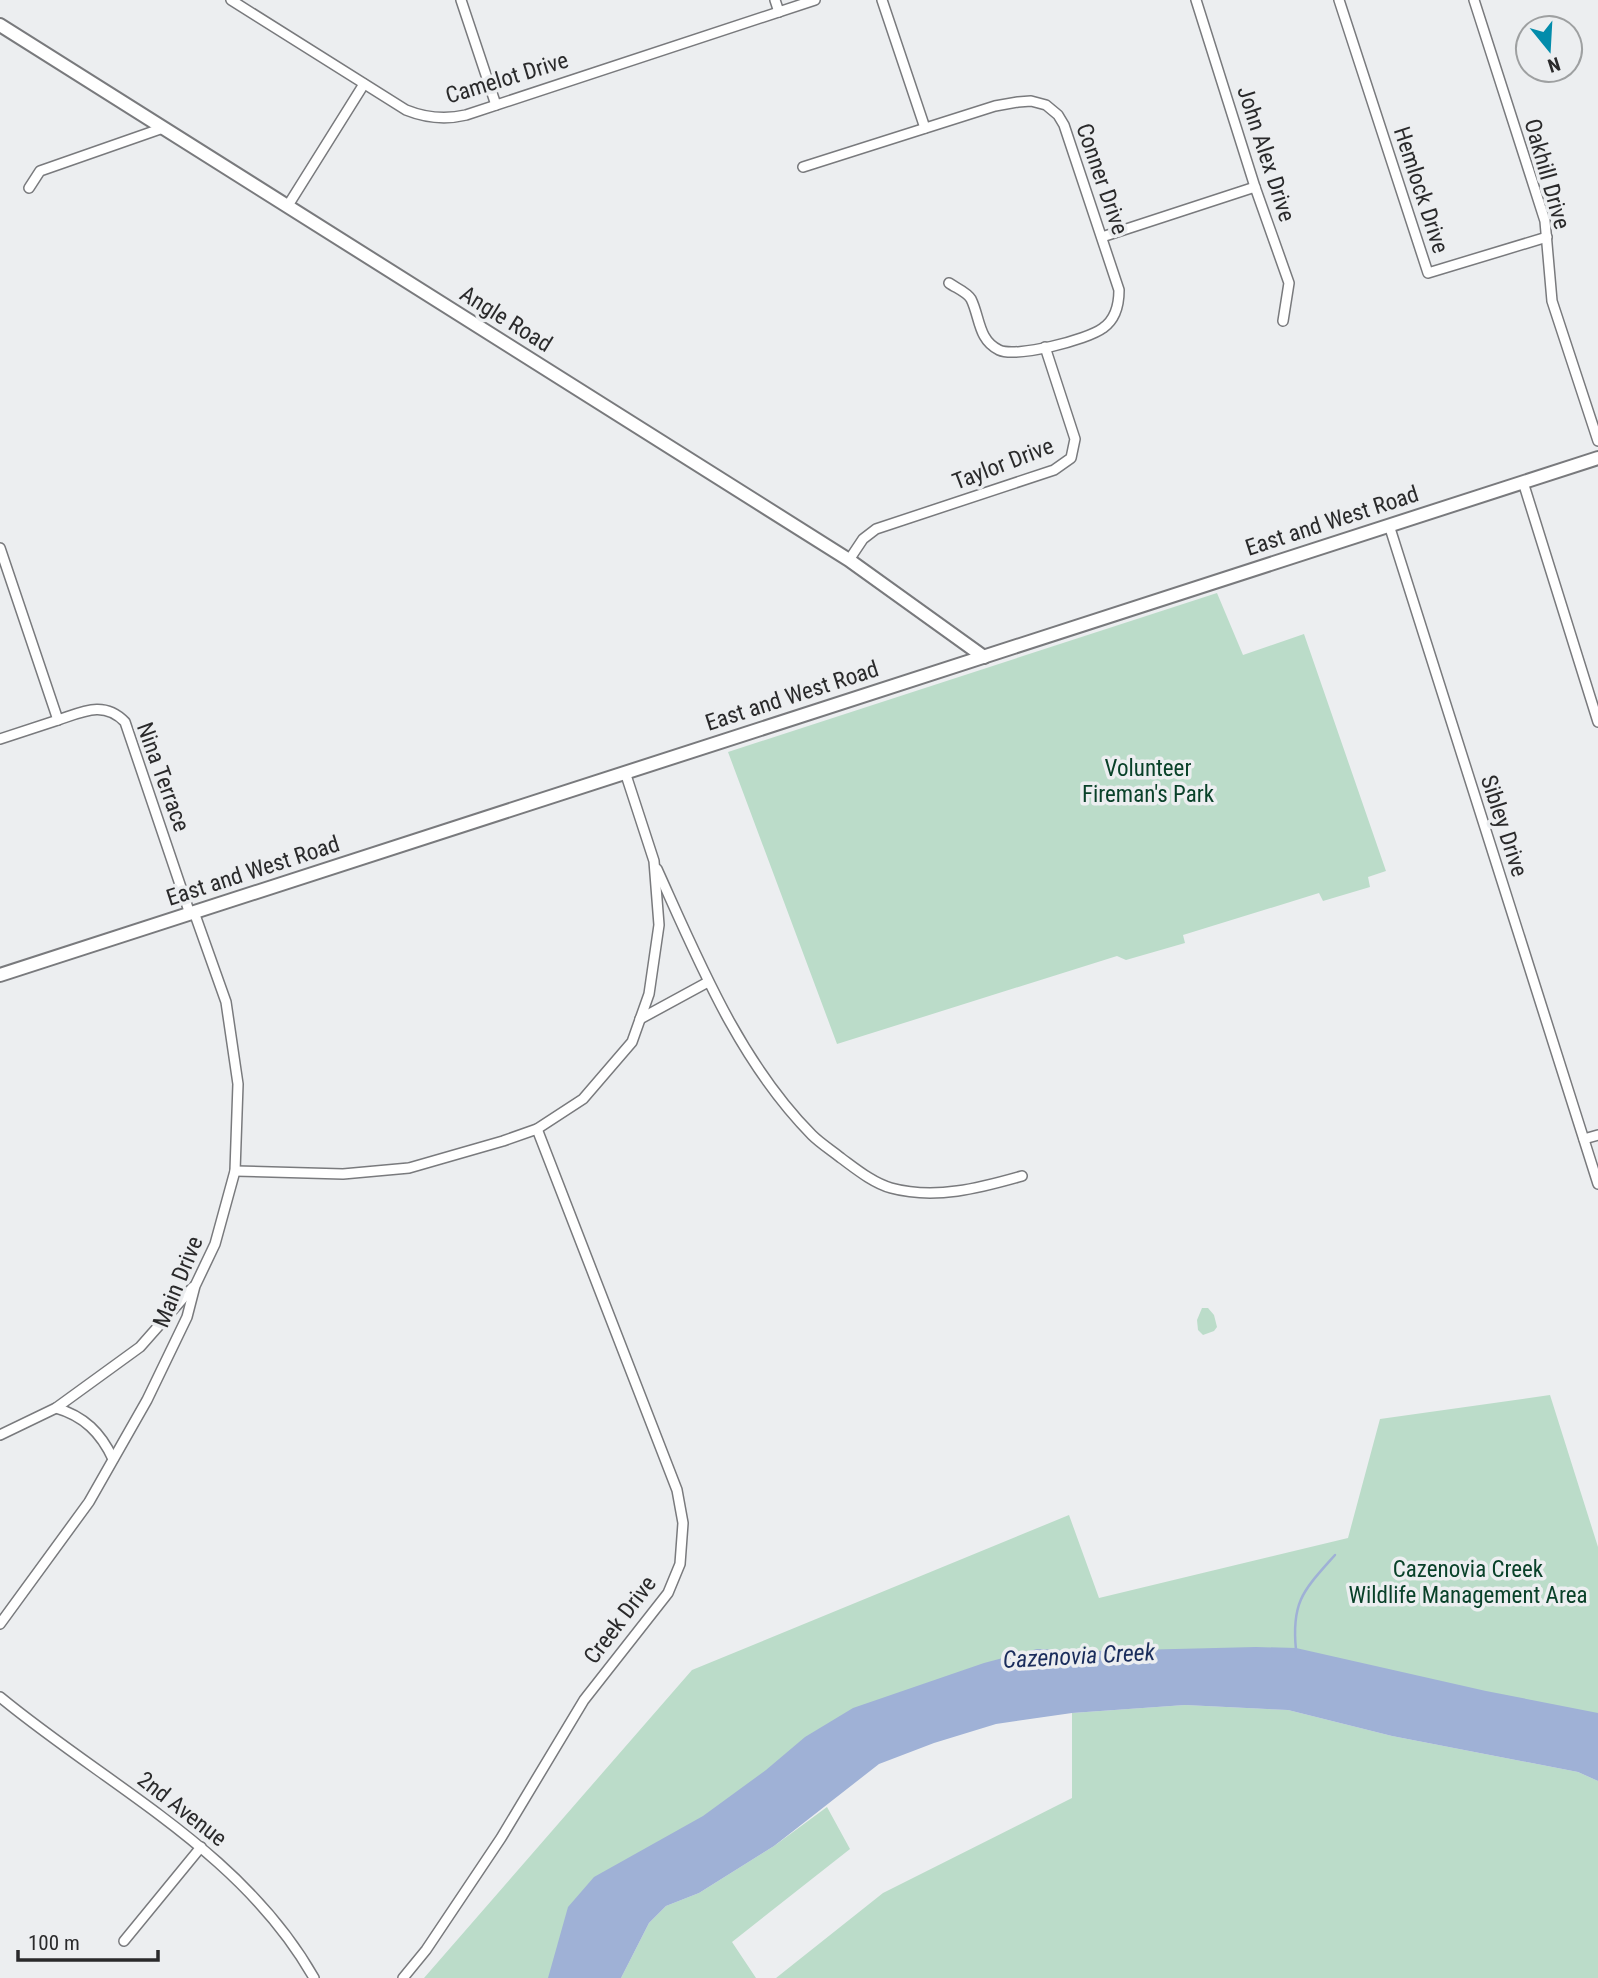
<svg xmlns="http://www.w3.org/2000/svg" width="1598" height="1978" font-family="'Roboto Condensed',sans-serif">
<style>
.green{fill:#bbdcc9}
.water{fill:#9fb1d6}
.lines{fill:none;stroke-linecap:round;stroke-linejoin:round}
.stream{stroke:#9fb1d6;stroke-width:2.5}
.street-casing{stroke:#797a7d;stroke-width:12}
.secondary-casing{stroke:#797a7d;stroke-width:16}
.street{stroke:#fff;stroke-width:9}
.secondary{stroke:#fff;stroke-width:12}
.labels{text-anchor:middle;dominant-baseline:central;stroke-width:7;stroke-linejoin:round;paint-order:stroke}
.street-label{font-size:23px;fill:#2a2a2b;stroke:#eceef0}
.park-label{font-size:23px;fill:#094129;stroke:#eceef0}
.water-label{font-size:24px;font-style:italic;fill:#1a2d5c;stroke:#eceef0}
</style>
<rect width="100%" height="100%" fill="#eceef0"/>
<g class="green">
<path d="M 1217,593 L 1243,655 L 1304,634 L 1386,871 L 1368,877 L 1370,887 L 1323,901 L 1319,893 L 1183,935 L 1185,943 L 1126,960 L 1117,956 L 837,1044 L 728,752 Z"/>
<path d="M 1202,1308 L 1208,1308 L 1214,1315 L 1217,1327 L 1214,1331 L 1203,1335 L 1198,1330 L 1197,1320 Z"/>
<path d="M 1550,1395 L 1598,1547 L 1598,1748 L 1306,1673 L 837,1743 L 587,1978 L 424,1978 L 692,1670 L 1069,1515 L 1099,1598 L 1348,1538 L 1380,1419 Z"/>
<path d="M 1185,1705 L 1288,1710 L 1392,1736 L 1578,1772 L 1598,1781 L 1598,1978 L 776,1978 L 883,1893 L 1072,1798 L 1072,1713 Z"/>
<path d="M 827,1807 L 850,1849 L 732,1942 L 756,1978 L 621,1978 L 649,1923 L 666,1906 L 699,1893 L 774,1846 Z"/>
</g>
<path class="water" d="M 1256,1647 L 1296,1648 L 1486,1691 L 1598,1713 L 1598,1781 L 1578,1772 L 1392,1736 L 1288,1710 L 1185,1705 L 1072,1713 L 996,1724 L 934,1743 L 879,1764 L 774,1846 L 699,1893 L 666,1906 L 649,1923 L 621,1978 L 548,1978 L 568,1907 L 594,1877 L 703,1816 L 766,1770 L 805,1737 L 853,1708 L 984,1663 L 1037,1649 L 1094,1651 Z"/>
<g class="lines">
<path class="stream" d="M 1296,1650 C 1291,1601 1304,1590 1335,1555"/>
<g class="street-casing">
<g id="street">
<path d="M 231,0 L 406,110 C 426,118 445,120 466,115 L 815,0"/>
<path d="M 461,0 L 496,105"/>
<path d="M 775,0 L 779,12"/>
<path d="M 882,0 L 925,128"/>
<path d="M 1196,0 L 1255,187 L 1289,283 L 1283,321"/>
<path d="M 1339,0 L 1428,273 L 1547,237"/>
<path d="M 1474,0 L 1545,221 L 1552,301 L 1598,441"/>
<path d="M 803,167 L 995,106 L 1018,102 L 1031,101 L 1046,105 L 1058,115 L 1064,125 L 1119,290 C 1119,305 1116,319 1103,328 C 1087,340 1016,358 999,350 C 978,340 980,317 971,299 C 967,292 956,288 949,283"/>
<path d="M 29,188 L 40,171 L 163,128"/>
<path d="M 287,207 L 364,84"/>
<path d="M 1102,237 L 1255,187"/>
<path d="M 1523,482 L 1598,722"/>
<path d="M 1389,525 L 1598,1184"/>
<path d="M 0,548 L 58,720 L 0,739"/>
<path d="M 849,560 L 863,539 L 876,529 L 1054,470 L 1071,458 L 1075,439 L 1045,347"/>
<path d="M 58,720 C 82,712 104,700 125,722 L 190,914"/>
<path d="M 657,869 C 699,962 739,1061 812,1135 C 820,1143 831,1150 841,1158 C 856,1169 873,1183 891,1188 C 935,1200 980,1188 1022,1176"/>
<path d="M 640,1019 L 708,982"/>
<path d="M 1584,1139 L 1598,1135"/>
<path d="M 235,1171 L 343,1174 L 409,1168 L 503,1141 L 537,1129 L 583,1099 L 632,1042 L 649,994 L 659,925 L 654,861 L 625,772"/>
<path d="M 56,1408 C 84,1416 101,1433 113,1459"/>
<path d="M 0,1435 L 56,1408 L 140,1347 L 193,1287"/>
<path d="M 0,1624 L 89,1502 L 147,1400 L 187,1317 L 195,1286 L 215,1244 L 235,1171 L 238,1084 L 226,1002 L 194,912"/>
<path d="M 0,1697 C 109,1787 242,1851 314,1978"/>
<path d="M 124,1941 L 201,1847"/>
<path d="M 403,1978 L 426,1950 L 501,1838 L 584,1700 L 668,1593 L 680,1564 L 683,1523 L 677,1490 L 537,1129"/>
</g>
</g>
<g class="secondary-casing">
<g id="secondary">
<path d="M 0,25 L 849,560 L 984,657"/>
<path d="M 0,975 L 1598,458"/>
</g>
</g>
<use href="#street" class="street"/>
<use href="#secondary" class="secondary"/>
</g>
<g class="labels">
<g class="street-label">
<text transform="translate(507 78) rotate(-17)">Camelot Drive</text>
<text transform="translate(1266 154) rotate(72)">John Alex Drive</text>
<text transform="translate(1547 174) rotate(74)">Oakhill Drive</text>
<text transform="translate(1102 179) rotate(71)">Conner Drive</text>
<text transform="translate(1421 190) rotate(72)">Hemlock Drive</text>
<text transform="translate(506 319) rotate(32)">Angle Road</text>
<text transform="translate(1003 464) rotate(-21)">Taylor Drive</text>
<text transform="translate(1332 521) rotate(-18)">East and West Road</text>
<text transform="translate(792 696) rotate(-18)">East and West Road</text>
<text transform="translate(163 777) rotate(70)">Nina Terrace</text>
<text transform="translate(1504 826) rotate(72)">Sibley Drive</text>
<text transform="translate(253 871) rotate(-18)">East and West Road</text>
<text transform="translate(178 1282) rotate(-68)">Main Drive</text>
<text transform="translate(620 1620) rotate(-53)">Creek Drive</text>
<text transform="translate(182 1809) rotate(38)">2nd Avenue</text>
</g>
<g class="park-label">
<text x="1148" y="768">Volunteer<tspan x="1148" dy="26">Fireman's Park</tspan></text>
<text x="1468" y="1569">Cazenovia Creek<tspan x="1468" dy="26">Wildlife Management Area</tspan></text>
</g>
<g class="water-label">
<text transform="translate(1079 1656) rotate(-3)">Cazenovia Creek</text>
</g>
</g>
<g transform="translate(1549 49) rotate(162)"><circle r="33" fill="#eceef0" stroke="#9ea0a1" stroke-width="2"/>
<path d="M0-5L12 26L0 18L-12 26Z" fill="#038cab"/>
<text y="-10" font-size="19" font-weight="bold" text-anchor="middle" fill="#2a2a2b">N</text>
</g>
<path d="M18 1950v10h140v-10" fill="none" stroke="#2a2a2b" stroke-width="3.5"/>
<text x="28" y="1950" font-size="21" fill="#2a2a2b" stroke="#eceef0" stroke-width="5" paint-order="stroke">100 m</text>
</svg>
